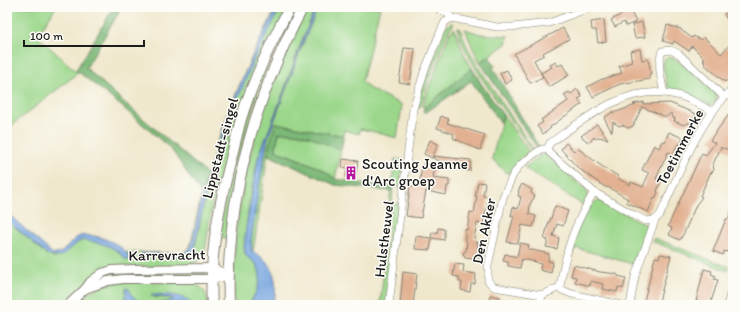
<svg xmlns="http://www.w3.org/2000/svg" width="740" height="312" font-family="Itim,sans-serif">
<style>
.green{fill:#9bd78b;stroke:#5c7a54}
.forest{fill:#7cb877;stroke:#4c6a4a}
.water{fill:#75a4de;stroke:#48607d}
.building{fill:#e2b191}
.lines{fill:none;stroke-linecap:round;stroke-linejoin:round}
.minor-casing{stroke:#868274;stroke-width:8}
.tertiary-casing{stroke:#868274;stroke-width:10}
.primary-casing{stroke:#868274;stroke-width:12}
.minor{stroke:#fff;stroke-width:7}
.tertiary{stroke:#fff;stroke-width:8}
.primary{stroke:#fff;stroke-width:10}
.labels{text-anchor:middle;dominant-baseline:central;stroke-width:3;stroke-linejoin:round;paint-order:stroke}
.street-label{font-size:15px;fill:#1c1c1c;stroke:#fdfcf7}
.poi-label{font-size:15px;fill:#1c1c1c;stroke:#fdfcf7;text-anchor:start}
</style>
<rect width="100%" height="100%" fill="#fdfcf7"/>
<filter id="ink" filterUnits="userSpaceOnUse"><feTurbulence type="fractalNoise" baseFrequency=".025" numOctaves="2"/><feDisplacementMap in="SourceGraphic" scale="8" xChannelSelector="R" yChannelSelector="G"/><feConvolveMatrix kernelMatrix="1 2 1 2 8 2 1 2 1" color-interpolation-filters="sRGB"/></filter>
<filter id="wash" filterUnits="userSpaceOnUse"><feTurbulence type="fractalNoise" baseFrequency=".012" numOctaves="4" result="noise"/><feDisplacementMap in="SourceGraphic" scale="16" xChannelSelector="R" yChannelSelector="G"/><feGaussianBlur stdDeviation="0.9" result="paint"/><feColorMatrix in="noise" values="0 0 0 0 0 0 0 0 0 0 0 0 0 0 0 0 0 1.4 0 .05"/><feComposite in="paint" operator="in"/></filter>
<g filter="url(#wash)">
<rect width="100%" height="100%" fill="#f0e8cd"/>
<g class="green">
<path d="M 7,7 L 56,7 L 37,36 L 78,73 L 7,129 Z"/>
<path d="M 277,7 L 278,7 C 245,69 222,127 203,195 L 202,195 C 220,129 244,67 277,7 Z"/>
<path d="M 281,7 L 287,7 L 216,190 L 212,206 L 205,252 L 201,259 L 188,266 L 124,267 L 89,279 L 63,305 L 7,305 L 7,220 L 46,254 L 55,258 L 66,253 L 77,243 L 83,240 L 103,243 L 109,246 L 116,250 L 126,260 L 128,255 L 126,252 L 182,253 L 188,250 L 190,246 L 201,197 C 202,204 193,246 189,250 C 186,253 184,254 180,254 L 140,254 L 143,256 L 188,256 L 195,247 L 204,203 L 226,127 L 240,91 L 265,36 Z"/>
<path d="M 292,7 L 300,7 C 291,24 279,40 271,58 C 247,115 235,176 227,238 L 219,237 L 226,193 L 251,98 Z"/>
<path d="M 305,7 L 316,7 L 299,48 L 284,91 L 258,158 L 249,203 L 244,252 C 247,257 251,258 255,263 C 266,276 256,293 249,305 L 234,305 L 234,270 L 236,231 L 245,174 L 270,83 Z"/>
<path d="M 318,7 L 380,7 L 362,81 L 370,89 L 402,105 L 397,138 L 371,131 L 360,129 L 359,134 L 344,130 L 344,135 L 333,134 L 276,123 L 269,146 L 253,252 L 251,248 L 251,241 L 258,192 L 268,138 L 301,48 Z"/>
<path d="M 452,22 L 453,25 L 449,30 L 429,78 L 421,106 L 417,108 L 416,107 L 421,90 L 445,28 Z"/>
<path d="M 458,27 L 460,28 L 467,46 L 477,65 L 533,149 L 533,152 C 518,130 456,48 458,27 Z"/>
<path d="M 454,28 L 464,54 L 472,68 L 424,108 L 423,107 L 429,87 L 450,33 Z"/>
<path d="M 465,29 L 480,34 L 508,36 L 506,44 L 480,62 L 474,51 Z"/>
<path d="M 668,57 C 684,60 704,84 716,94 L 717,98 L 714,104 L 710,105 L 690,95 L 670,89 L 667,86 L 663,65 L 665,58 Z"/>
<path d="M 503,115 L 530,153 L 516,165 L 508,174 L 492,159 Z"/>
<path d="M 279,133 C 291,132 303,134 314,138 C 323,142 331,147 341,149 L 335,179 C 323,167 292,156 276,151 L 276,145 Z"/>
<path d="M 544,153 L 586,190 C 589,196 587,199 583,205 L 526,169 L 525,167 Z"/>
<path d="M 395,159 L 403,160 L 400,187 L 393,186 L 392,203 L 399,204 L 386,305 L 380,305 L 391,206 L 389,204 Z"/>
<path d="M 599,200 L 648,226 L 649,229 L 636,265 L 576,248 L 572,253 C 569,242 587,203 599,200 Z"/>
<path d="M 654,238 L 729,267 L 728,271 L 652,241 Z"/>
<path d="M 115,272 L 205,272 L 207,274 L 93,285 L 104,276 Z"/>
<path d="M 133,282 L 192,283 C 204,287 207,293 208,305 L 193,305 C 184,294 168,297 155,297 L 174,299 C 170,302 164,303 159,303 C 144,306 134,304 129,289 L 128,302 L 135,305 L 75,305 C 93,286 107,283 133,282 Z"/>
</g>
<g class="forest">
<path d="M 114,7 L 122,7 L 86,68 L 124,102 L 207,174 L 202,195 L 171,149 L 120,105 L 76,70 Z"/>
<path d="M 489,56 L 495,66 L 493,68 L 539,147 L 537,148 L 480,62 Z"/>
<path d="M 472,68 L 482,85 L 503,115 L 501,123 L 471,81 L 425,113 L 423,111 L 424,108 Z"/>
<path d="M 276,123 L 333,134 L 344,135 L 341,149 C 331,147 323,142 314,138 C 304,134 291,132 279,133 L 276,145 L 276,151 C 292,157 323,167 335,179 L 366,184 L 391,186 L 391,191 L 335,185 L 268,155 L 269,146 Z"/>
</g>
<g class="water">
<path d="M 278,7 L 281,7 L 254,60 L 226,127 L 204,203 L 194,250 L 191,255 L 185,257 L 141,255 L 141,253 L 183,254 L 189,250 L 191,247 L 202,195 L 203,195 C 221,129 244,66 278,7 Z"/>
<path d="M 316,7 L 318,7 L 301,48 L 268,138 L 258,192 L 251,241 L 252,251 C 255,253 259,255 263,258 C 276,269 279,290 272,305 L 249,305 C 256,293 265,277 256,264 C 253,260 249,259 246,256 L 244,247 L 246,227 L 258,158 L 284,91 L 305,33 Z"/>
<path d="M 7,213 L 53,254 C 64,255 69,242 78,237 C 89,230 130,245 129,260 L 126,260 C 115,245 100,243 83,240 C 68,246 64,264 46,254 L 7,220 Z"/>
<path d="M 126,288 L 129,289 C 135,308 158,307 174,299 L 170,298 L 151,296 L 152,294 C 165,295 184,293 193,305 L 185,305 L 182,303 C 166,304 138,310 125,300 Z"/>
</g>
<g id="blocks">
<g class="building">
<path d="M 729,7 L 733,7 L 733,31 L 724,14 L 728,12 L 726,9 Z"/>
<path d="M 630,10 L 636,22 L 626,26 L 624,22 L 615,27 L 611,20 Z"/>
<path d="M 604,20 L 606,42 L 598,43 L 596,30 L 592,30 L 591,22 Z"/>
<path d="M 642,22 L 645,37 L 635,38 L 632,25 Z"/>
<path d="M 667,25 L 681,29 L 681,30 L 692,38 L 693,36 L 702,40 L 704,37 L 721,54 L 733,41 L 733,75 L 725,82 L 704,64 L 705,63 L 703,61 L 705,59 L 692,46 L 689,51 L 674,41 L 673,44 L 663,41 Z"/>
<path d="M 563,28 L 569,39 L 543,53 L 544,55 L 534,60 L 543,77 L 530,83 L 514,54 Z"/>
<path d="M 404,48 L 415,49 L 410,84 L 399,82 Z"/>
<path d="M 640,49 L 642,60 L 648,59 L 651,74 L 649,74 L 650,79 L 620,84 L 593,97 L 587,87 L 600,80 L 622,73 L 619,66 L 632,62 L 630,51 Z"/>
<path d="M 556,62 L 558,66 L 562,64 L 569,75 L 549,87 L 541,73 L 552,67 L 550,65 Z"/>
<path d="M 507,70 L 512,80 L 505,84 L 500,73 Z"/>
<path d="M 577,89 L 582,97 L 578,99 L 582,104 L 550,127 L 551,128 L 543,134 L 537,126 L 543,122 L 541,120 L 568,101 L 564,95 L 569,92 L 571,94 Z"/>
<path d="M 644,102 L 643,104 L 670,103 L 696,114 L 691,124 L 688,123 L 684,125 L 674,121 L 675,118 L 673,118 L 671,113 L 666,117 L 642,107 L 633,126 L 628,128 L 623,125 L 619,126 L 613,122 L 612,132 L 604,118 L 614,111 L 613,113 L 636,105 L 633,104 Z"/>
<path d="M 733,109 L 733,154 L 725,148 L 723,149 L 721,147 L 713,164 L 714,170 L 710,174 L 700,196 L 702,197 L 696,205 L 684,233 L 680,240 L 669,235 L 672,228 L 668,226 L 702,153 L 706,155 L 715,143 L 710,140 Z"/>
<path d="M 441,116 L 449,119 L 447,123 L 485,135 L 480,150 L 453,138 L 454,134 L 437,128 Z"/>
<path d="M 597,124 L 608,139 L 598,137 L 595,139 L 594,137 L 589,143 L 581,136 Z"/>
<path d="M 669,132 L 683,138 L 680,145 L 678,144 L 673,154 L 668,152 L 656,179 L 661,181 L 657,191 L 658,192 L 655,199 L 654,198 L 648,212 L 626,202 L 628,199 L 608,187 L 607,188 L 599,183 L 577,167 L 561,149 L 566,143 L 574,151 L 577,148 L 603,167 L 618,176 L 617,178 L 630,185 L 631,182 L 643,187 L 649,173 L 642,170 L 650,153 L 654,145 L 659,148 L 662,141 L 665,142 Z"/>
<path d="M 430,140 L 438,144 L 432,158 L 424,154 Z"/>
<path d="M 433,156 L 471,160 L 470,171 L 457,169 L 433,158 Z"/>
<path d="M 343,159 L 358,161 L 355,179 L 346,178 L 347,168 L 342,167 Z"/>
<path d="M 422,165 L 435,166 L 433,178 L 449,180 L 449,186 L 447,186 L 446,195 L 426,191 L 421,218 L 406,216 L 410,186 L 419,187 Z"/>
<path d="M 478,182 L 485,183 L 483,196 L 489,197 L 483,224 L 477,223 L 474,238 L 476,238 L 475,242 L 478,242 L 477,250 L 480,251 L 479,260 L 465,258 L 463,253 L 466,251 L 467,242 L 465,239 L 465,229 L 467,230 L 470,212 L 474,213 L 477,196 L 475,196 Z"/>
<path d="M 522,184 L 532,190 L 531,193 L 535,196 L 530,204 L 529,214 L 536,216 L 533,227 L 522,225 L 518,243 L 507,242 L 514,216 L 511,216 L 513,207 L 518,209 L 521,197 L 518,196 L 519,192 L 518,191 Z"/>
<path d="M 555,206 L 568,211 L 563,226 L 557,224 L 553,236 L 559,238 L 557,249 L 546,247 L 548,240 L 544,239 L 549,221 L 550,221 Z"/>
<path d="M 733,207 L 733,231 L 730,238 L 733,239 L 727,252 L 724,251 L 723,255 L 713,251 L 726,219 L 728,219 Z"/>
<path d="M 438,228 L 444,229 L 444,240 L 432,238 L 430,250 L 415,249 L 416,236 L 431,238 L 432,232 L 437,233 Z"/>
<path d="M 520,243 L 529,245 L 528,249 L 549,254 L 548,261 L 553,262 L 551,273 L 540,270 L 541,264 L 537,263 L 537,262 L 522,259 L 520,268 L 508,266 L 508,262 L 503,261 L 505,254 L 517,257 Z"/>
<path d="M 660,254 L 671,256 L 658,305 L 643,305 L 655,257 L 659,258 Z"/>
<path d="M 455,264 L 464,265 L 463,272 L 476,274 L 475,284 L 471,284 L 470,292 L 461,290 L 462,282 L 459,282 L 459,277 L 453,276 Z"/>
<path d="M 574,265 L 600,272 L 617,274 L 618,276 L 626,278 L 623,289 L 618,287 L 617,292 L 602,289 L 603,284 L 591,281 L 590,286 L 575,282 L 576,277 L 571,276 Z"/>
<path d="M 704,269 L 712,271 L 711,274 L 716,276 L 714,279 L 718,280 L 710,305 L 697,305 L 698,301 L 696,301 Z"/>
<path d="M 403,272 L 417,274 L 413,305 L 400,305 Z"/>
<path d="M 490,295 L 500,297 L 498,305 L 488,305 Z"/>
</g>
</g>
</g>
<g filter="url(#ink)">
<use href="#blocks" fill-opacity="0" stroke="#868274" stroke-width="1"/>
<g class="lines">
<g class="minor-casing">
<g id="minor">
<path d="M 440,10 L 447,13 L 452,18"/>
<path d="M 664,93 C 661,79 657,65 662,51 L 671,50 L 679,54 L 724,97"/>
<path d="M 547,149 L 550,143 C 586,118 625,85 671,94 C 686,96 700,105 713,112"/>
<path d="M 547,149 L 550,153 L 594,192 L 634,215 L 646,221 L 655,220"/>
<path d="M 560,287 L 562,290 L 572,294 L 621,305"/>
<path d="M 542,295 L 494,287 L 488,281 L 488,266 L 503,197 L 513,175 L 520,165 L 537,152 L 542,149 L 547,149"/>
<path d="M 389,305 L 413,109 L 424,72 L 442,28 L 445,22 L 452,18 L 497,27 L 513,27 L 549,23 L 592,7"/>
<path d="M 540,305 L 542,295 L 560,287 C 565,251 575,223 594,192"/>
<path d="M 630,305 L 635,276 L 655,220 L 660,215 C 678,176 701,116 733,89"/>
<path d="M 727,305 L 733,285"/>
</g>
</g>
<g class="tertiary-casing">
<g id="tertiary">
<path d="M 85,289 L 108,281 L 123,279 L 212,279 L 229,275"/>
<path d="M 68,305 L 85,289 L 90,282 L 102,273 L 112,270 L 135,269 L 212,268 L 229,275"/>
</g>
</g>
<g class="primary-casing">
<g id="primary">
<path d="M 212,305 C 209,257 218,209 230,163 C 234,148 237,133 241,119 C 253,80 271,42 290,7"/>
<path d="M 229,305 C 225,201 254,99 303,7"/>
</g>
</g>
<use href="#minor" class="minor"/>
<use href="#tertiary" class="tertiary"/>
<use href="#primary" class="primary"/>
</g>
</g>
<defs>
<g id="building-bare" transform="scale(1.08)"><path d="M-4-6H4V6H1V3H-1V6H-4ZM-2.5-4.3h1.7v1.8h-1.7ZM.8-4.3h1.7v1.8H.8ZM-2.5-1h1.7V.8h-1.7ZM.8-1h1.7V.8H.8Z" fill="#b5179e" stroke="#fdfcf7" stroke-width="2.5" paint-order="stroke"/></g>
</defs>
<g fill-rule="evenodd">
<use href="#building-bare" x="351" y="173"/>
</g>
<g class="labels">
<g class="street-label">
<text transform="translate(680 147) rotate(-62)">Toetimmerke</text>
<text transform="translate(220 148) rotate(-75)">Lippstadt-singel</text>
<text transform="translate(484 231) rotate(-78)">Den Akker</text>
<text transform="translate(384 239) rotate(-83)">Hulstheuvel</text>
<text transform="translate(167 255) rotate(-1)">Karrevracht</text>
</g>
<g class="poi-label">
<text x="362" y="164">Scouting Jeanne<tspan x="362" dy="17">d'Arc groep</tspan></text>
</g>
</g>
<rect width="740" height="312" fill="none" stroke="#fdfcf7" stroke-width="24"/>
<path d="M24 40v6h120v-6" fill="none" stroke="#1c1c1c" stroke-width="2"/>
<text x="30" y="40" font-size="12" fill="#1c1c1c" stroke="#fdfcf7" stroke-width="3" paint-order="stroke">100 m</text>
</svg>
